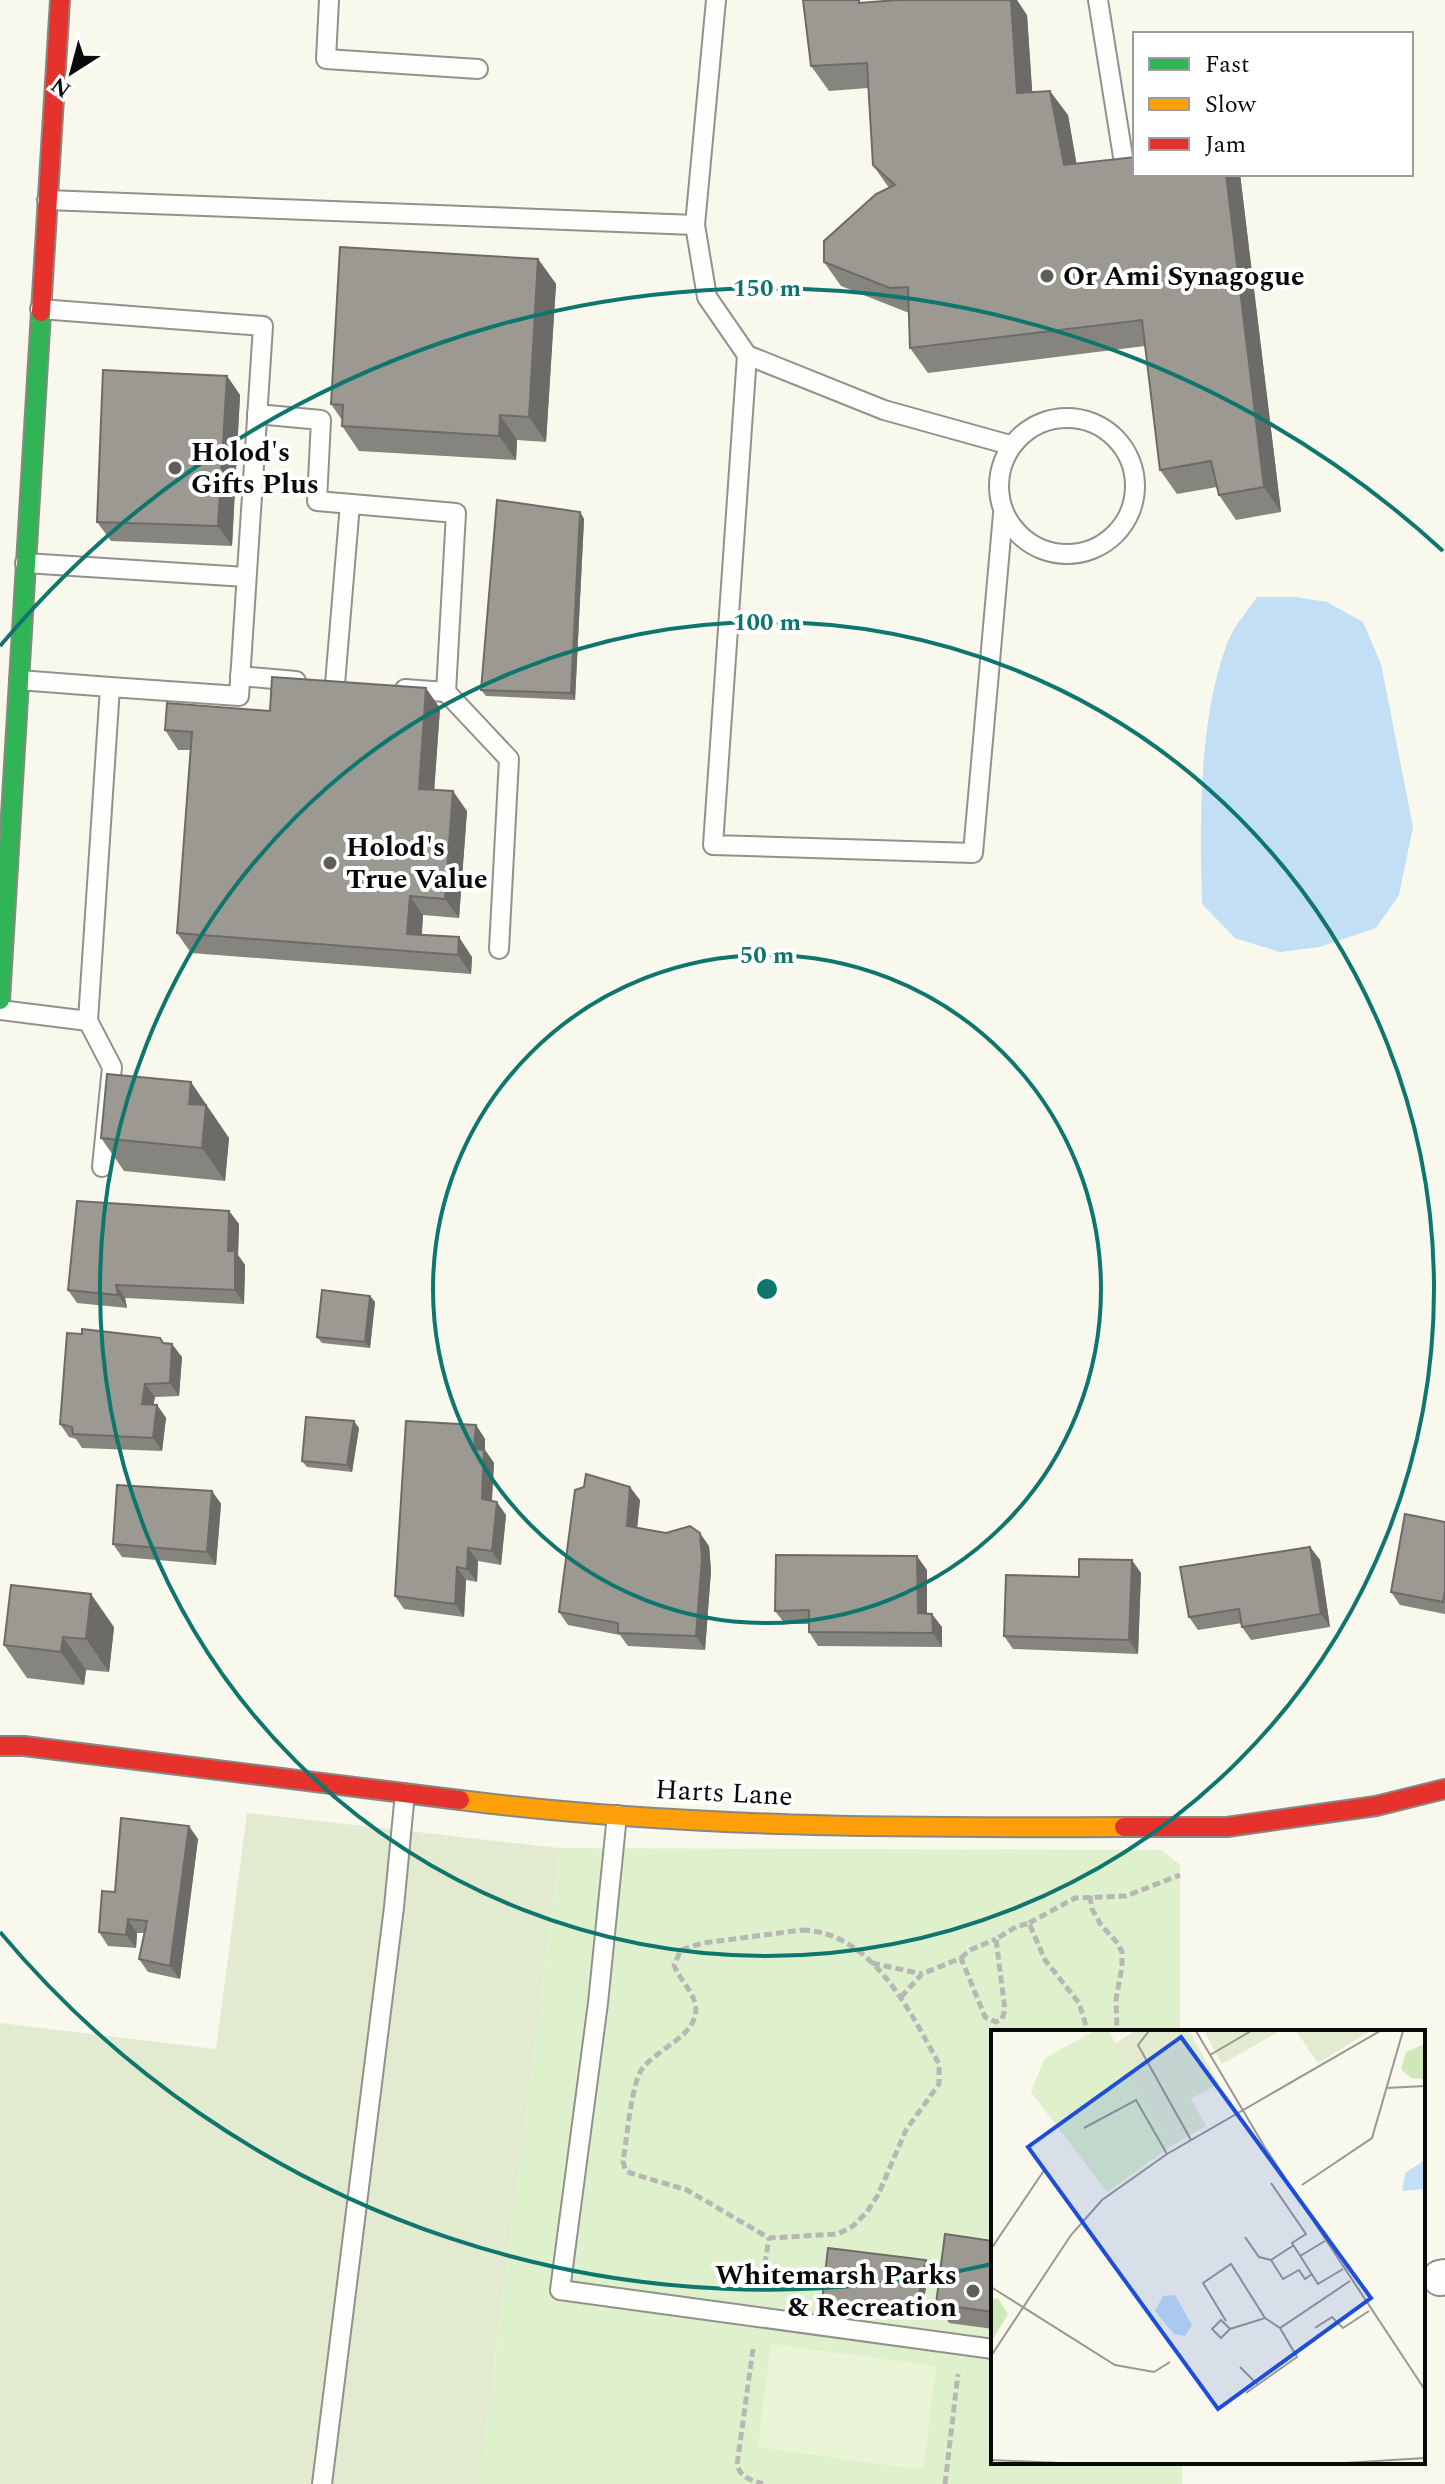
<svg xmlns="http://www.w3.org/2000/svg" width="1445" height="2484" font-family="Spectral,serif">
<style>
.green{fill:#dff0cc}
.cemetery{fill:#e2ebd0}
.pitch{fill:#eaf4d6}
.water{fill:#c2dff5}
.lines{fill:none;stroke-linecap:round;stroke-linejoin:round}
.lane-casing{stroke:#92918c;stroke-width:22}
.street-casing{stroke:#92918c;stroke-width:38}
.fast-casing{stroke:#888883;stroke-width:22}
.slow-casing{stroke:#888883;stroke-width:22}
.jam-casing{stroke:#888883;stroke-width:22}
.path{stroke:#b7b7b5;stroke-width:5;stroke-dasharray:8 4;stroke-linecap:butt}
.lane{stroke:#fefefc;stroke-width:18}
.street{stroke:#fefefc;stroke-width:34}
.fast{stroke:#30b455;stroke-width:18}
.slow{stroke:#ff9f0a;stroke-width:18}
.jam{stroke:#e5322d;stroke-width:18}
.wall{fill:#86847e}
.shaded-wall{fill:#6d6b67}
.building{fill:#9c9993;stroke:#6d6b67;stroke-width:2}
.ring{fill:none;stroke:#0f766e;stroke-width:4}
.poi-dot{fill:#5e5d59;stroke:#fff;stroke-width:3}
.labels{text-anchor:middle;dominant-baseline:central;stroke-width:8;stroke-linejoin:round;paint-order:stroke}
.poi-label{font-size:28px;font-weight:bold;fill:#0a0a0a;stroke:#fff;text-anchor:start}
.street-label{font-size:28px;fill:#0a0a0a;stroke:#fff}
.inset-road{fill:none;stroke:#999992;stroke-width:2}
.view{fill:#1d4ed8;fill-opacity:0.15;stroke:#1d4ed8;stroke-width:4}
.inset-edge{fill:none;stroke:#0a0a0a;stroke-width:4}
.centre{fill:#0f766e;stroke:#fff;stroke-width:4}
.ring-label{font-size:24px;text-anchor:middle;font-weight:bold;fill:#0f766e;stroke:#fff;stroke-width:8;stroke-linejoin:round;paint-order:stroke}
</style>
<rect width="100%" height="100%" fill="#f9f8ed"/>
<path class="green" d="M 560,1848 L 1162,1850 L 1180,1865 L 1180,2032 L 993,2032 L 993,2462 L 1182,2462 L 1182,2484 L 479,2484 Z"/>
<path class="cemetery" d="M 247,1813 L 560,1848 L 479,2484 L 0,2484 L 0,2023 L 216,2049 Z"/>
<path class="pitch" d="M 771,2344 L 936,2366 L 923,2470 L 758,2447 Z"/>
<path class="water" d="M 1257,597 L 1296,597 L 1327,602 L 1363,622 L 1381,664 L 1413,827 L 1399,895 L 1376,928 L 1320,947 L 1280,952 L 1235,938 L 1202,904 C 1200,822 1198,721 1227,644 C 1233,627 1247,612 1257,597 Z"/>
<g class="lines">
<g class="lane-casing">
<g id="lane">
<path d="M 329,0 L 326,59 L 478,69"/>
<path d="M 1098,0 L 1124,163"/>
<path d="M 47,200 L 695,225 L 707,297 L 747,355 L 884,410 L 1010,445"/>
<path d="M 695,225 L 716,0"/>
<path d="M 40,309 L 263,326 L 239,696 L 110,687 L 88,1021 L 112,1067 L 102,1167"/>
<path d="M 747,355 L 713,845 L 973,853 L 1003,514"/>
<path d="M 257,414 L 321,420 L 317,501 L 456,513 L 446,692 L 405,689"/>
<circle cx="1067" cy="486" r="68"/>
<path d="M 25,563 L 246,577"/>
<path d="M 240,676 L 296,681"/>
<path d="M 19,680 L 110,687"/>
<path d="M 335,684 L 350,504"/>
<path d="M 446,692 L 509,759 L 499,949"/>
<path d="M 0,1010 L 88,1021"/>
<path d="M 617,1815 L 598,2003 L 560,2290 L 993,2349"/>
<path d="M 322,2484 L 394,1907 L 405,1793"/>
</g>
</g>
<g class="street-casing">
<path id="street" d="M 1440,2278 L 1445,2277"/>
</g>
<g class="fast-casing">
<path id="fast" d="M 0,1000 L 41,312"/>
</g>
<g class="slow-casing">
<path id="slow" d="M 460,1800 C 681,1828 902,1828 1124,1827"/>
</g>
<g class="jam-casing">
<g id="jam">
<path d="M 41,312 L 60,0"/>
<path d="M 0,1746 L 24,1746 L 460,1800"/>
<path d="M 1124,1827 L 1227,1827 L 1376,1806 L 1445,1789"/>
</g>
</g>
<g class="path">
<path d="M 1090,1896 L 1092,1909 L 1101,1925 L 1116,1941 L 1122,1952 L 1122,1967 L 1116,1999 L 1117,2032"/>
<path d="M 1029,1923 L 1075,1898 L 1126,1896 L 1180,1875"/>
<path d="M 802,1930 C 872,1932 910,2011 939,2064 L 939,2084 L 906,2130 L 878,2195 L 867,2212 L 853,2226 L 838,2234 L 769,2238 L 687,2190 L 630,2173 L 625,2169 L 623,2161 C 627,2139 631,2085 642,2069 C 656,2050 689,2039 695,2016 C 700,1996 680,1982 674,1965 L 681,1950 L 703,1943 Z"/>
<path d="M 961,1958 L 970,1950 L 996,1939"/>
<path d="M 872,1963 L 922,1974"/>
<path d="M 901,1997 L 922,1974 L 961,1958 L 985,2017 L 996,2022 L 1002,2019 L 1005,2010 L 996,1939 L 1016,1927 L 1029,1923 L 1045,1960 L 1079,2003 L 1088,2032"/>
<path d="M 761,2288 L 769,2238"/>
<path d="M 753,2349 L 737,2465 C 741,2478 751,2480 763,2484"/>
<path d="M 945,2484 L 958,2374"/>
</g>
<use href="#lane" class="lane"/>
<use href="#street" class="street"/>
<use href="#fast" class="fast"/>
<use href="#slow" class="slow"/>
<use href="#jam" class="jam"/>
</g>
<g class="wall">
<path d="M 869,2 L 1027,15 L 1032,92 L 1068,115 L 1076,163 L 1135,174 L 1240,174 L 1281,512 L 1236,520 L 1219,495 L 1217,487 L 1177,494 L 1160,470 L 1145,346 L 928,373 L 910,348 L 909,313 L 841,286 L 824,262 L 889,188 L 873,165 L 868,88 L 829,91 L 811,66 Z"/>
<path d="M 538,259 L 556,284 L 546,442 L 517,440 L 516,460 L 359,451 L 342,426 L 342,420 L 331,404 Z"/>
<path d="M 227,376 L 240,395 L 232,546 L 111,541 L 97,522 Z"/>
<path d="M 580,512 L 584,519 L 575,700 L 486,696 L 481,690 Z"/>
<path d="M 440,708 L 434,790 L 467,811 L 459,918 L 423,915 L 422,935 L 472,957 L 471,974 L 191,953 L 177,933 L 190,750 L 178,750 L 165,730 L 270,711 Z"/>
<path d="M 214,1115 L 214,1117 L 229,1138 L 225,1181 L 124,1171 L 101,1138 Z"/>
<path d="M 229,1211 L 239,1224 L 238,1255 L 245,1265 L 244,1304 L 125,1298 L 127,1308 L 77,1303 L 68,1290 Z"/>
<path d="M 370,1296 L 375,1302 L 370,1348 L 322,1343 L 317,1337 Z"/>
<path d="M 163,1343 L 182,1357 L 179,1396 L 155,1397 L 153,1405 L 157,1405 L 166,1418 L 162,1451 L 82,1448 L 76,1439 L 69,1437 L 60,1424 Z"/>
<path d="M 476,1425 L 485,1439 L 485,1450 L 494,1463 L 492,1501 L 506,1515 L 501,1565 L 478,1561 L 477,1582 L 466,1580 L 464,1617 L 404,1609 L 395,1596 Z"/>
<path d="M 359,1428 L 352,1472 L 307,1467 L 302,1461 Z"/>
<path d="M 212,1491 L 221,1504 L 216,1565 L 122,1557 L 113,1544 Z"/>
<path d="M 640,1500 L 637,1528 L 709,1546 L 711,1571 L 705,1650 L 628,1646 L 620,1635 L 568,1625 L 559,1612 Z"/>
<path d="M 1445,1522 L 1445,1614 L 1400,1605 L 1391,1592 Z"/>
<path d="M 1310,1547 L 1320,1560 L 1330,1627 L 1251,1640 L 1242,1627 L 1242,1623 L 1198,1630 L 1189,1617 Z"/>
<path d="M 927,1570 L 927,1614 L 942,1627 L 942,1647 L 818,1646 L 809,1632 L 809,1624 L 785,1624 L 775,1611 Z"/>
<path d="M 1141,1573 L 1138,1654 L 1013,1649 L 1004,1636 L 1079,1577 Z"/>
<path d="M 114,1627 L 109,1672 L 86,1670 L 84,1685 L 27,1678 L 4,1645 Z"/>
<path d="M 198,1839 L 180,1979 L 148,1972 L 139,1959 L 144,1933 L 137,1933 L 136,1948 L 108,1946 L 99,1932 L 115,1892 Z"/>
<path d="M 993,2241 L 993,2329 L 949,2323 L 936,2304 Z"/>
<path d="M 930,2267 L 920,2319 L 826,2308 L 822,2301 Z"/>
</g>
<g class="shaded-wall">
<path d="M 1011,0 L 1017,0 L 1027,15 L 1034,117 L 1017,93 Z"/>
<path d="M 1050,91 L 1068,115 L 1081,189 L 1064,165 Z"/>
<path d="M 1226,174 L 1240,174 L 1281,512 L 1264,487 Z"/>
<path d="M 538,259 L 556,284 L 546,442 L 529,417 Z"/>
<path d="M 227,376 L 240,395 L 232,546 L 218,526 Z"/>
<path d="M 500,415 L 517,440 L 516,460 L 499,436 Z"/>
<path d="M 580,512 L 584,519 L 575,700 L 571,693 Z"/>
<path d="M 426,688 L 440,708 L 433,808 L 419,789 Z"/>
<path d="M 453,791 L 467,811 L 459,918 L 445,899 Z"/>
<path d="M 410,896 L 423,915 L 420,953 L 407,934 Z"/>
<path d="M 459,937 L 472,957 L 471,974 L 458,955 Z"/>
<path d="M 191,1082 L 229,1138 L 225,1181 L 202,1148 L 189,1104 Z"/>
<path d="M 229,1211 L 239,1224 L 238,1255 L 245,1265 L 244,1304 L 235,1290 L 228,1251 Z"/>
<path d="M 116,1285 L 125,1298 L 127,1308 L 118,1295 Z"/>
<path d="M 370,1296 L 375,1302 L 370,1348 L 365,1342 Z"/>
<path d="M 172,1344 L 182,1357 L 179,1396 L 170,1383 Z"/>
<path d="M 145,1384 L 155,1397 L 151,1417 L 142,1404 Z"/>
<path d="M 157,1405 L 166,1418 L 162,1451 L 153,1438 Z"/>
<path d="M 354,1421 L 359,1428 L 352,1472 L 347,1465 Z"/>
<path d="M 476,1425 L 485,1439 L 485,1450 L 494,1463 L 491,1512 L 482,1499 L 474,1449 Z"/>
<path d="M 630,1487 L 640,1500 L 636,1539 L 627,1526 Z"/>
<path d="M 212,1491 L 221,1504 L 216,1565 L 207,1552 Z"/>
<path d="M 497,1502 L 506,1515 L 501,1565 L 492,1551 Z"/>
<path d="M 700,1533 L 709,1546 L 711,1571 L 705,1650 L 696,1636 Z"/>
<path d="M 1310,1547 L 1320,1560 L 1330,1627 L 1321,1614 Z"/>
<path d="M 468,1548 L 478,1561 L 477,1582 L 467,1569 Z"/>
<path d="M 917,1556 L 927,1570 L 927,1627 L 918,1613 Z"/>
<path d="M 1132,1560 L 1141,1573 L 1138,1654 L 1129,1640 Z"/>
<path d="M 457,1567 L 466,1580 L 464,1617 L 455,1604 Z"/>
<path d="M 91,1594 L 114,1627 L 109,1672 L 86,1639 Z"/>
<path d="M 932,1614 L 942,1627 L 942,1647 L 933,1633 Z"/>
<path d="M 63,1637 L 86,1670 L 84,1685 L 61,1652 Z"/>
<path d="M 189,1826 L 198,1839 L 180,1979 L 170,1966 Z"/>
<path d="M 128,1919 L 137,1933 L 136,1948 L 126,1935 Z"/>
<path d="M 926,2260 L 930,2267 L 920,2319 L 915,2313 Z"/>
</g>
<g class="building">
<path d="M 803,0 L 859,0 L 859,3 L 897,0 L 1011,0 L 1017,93 L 1050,91 L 1064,165 L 1135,157 L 1135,174 L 1226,174 L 1264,487 L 1219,495 L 1211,461 L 1160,470 L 1142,320 L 910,348 L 908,287 L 890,288 L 824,262 L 824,241 L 876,194 L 895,185 L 873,165 L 867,63 L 811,66 Z"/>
<path d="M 340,247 L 538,259 L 529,417 L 500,415 L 499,436 L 342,426 L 343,405 L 331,404 Z"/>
<path d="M 103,370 L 227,376 L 218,526 L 97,522 Z"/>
<path d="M 497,500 L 580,512 L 571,693 L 481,690 Z"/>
<path d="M 272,677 L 426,688 L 419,789 L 453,791 L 445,899 L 410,896 L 407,934 L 459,937 L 458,955 L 177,933 L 192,732 L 165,730 L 167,703 L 270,711 Z"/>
<path d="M 107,1074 L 191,1082 L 189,1104 L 206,1105 L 202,1148 L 101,1138 Z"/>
<path d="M 77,1201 L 229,1211 L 228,1251 L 235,1251 L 235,1290 L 116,1285 L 118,1295 L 68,1290 Z"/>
<path d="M 322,1290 L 370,1296 L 365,1342 L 317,1337 Z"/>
<path d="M 82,1329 L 160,1338 L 163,1343 L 172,1344 L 170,1383 L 145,1384 L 142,1404 L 157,1405 L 153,1438 L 73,1434 L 72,1427 L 60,1424 L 67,1333 L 82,1334 Z"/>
<path d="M 306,1417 L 354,1421 L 347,1465 L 302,1461 Z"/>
<path d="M 406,1421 L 476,1425 L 474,1449 L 484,1450 L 482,1499 L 497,1502 L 492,1551 L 468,1548 L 467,1569 L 457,1567 L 455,1604 L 395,1596 Z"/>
<path d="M 586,1474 L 630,1487 L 627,1526 L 666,1533 L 690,1526 L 700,1533 L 702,1558 L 696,1636 L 618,1633 L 618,1623 L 559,1612 L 575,1490 L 584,1487 Z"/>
<path d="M 117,1485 L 212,1491 L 207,1552 L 113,1544 Z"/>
<path d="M 1405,1514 L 1445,1522 L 1445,1590 L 1443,1602 L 1391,1592 Z"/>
<path d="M 1310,1547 L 1321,1614 L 1242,1627 L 1239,1609 L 1189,1617 L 1180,1567 Z"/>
<path d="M 776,1555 L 917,1556 L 918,1613 L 932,1614 L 933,1633 L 809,1632 L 809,1610 L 775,1611 Z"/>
<path d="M 1079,1559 L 1132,1560 L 1129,1640 L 1004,1636 L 1006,1575 L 1079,1577 Z"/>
<path d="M 11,1585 L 91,1594 L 86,1639 L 63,1637 L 61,1652 L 4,1645 Z"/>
<path d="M 121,1818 L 189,1826 L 170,1966 L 139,1959 L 147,1921 L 128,1919 L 126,1935 L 99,1932 L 102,1891 L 115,1892 Z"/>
<path d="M 945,2234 L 993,2241 L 993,2312 L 936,2304 Z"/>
<path d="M 828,2248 L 926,2260 L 915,2313 L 822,2301 Z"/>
</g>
<g class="ring">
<circle cx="767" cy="1289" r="334"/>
<circle cx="767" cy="1289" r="667"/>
<path d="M992 2264A1001 1001 0 0 1 0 1932M0 646A1001 1001 0 0 1 1443 551"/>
</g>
<g class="poi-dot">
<circle cx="1047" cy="276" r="8"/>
<circle cx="175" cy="468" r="8"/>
<circle cx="330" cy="863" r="8"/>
<circle cx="973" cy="2291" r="8"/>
</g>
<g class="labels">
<g class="poi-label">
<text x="1063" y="276">Or Ami Synagogue</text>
<text x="191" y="452">Holod's<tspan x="191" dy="32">Gifts Plus</tspan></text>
<text x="346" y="847">Holod's<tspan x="346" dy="32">True Value</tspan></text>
<text x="957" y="2275" text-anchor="end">Whitemarsh Parks<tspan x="957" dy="32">&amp; Recreation</tspan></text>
</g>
<g class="street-label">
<text transform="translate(724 1793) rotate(3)">Harts Lane</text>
</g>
</g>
<g transform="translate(991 2030)">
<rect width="434" height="434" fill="#f9f8ed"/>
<path d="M 103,1 L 118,1 L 179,117 L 116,162 L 40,62 L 54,28 Z" fill="#dff0cc"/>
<path d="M 434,14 L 434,49 L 420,48 L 410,39 L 415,22 ZM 7,268 L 17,284 L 0,312 L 0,270 Z" fill="#cee8b9"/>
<path d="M 144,1 L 198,1 L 228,54 L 200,69 L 215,96 L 179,117 L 123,14 ZM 213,1 L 289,1 L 231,34 ZM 305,1 L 379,1 L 327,33 Z" fill="#e2ebd0"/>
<path d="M 434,130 L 434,159 L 411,161 L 414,143 ZM 184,265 L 201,295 L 194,306 L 183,304 L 164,281 L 172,266 Z" fill="#c2dff5"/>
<path class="inset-road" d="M 158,1 L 147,15 L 200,110M 205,1 L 273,116 L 434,360M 219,25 L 260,1M 395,58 L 434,56M 93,98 L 145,70 L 176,124M 280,153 L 315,204 L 301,213 L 327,254 L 352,239M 311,155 L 381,108 L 412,1M 254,207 L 268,227 L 280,230M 303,215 L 280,230 L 292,249 L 308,240 L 314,249 L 321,244M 0,219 L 54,139M 309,226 L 334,211M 0,257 L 124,335 L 163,342 L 179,332M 235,291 L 212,253 L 240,234 L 274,288M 324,298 L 341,287 L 352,298 L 378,281M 239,299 L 230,290 L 221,299 L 230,308 L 239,299 L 274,288 L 289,298 L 359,251M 0,326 L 80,205 L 111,170 L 176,124 L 389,1M 249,337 L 267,355M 255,363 L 306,327 L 289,298M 0,430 L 70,433M 354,433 L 434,428"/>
<path class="view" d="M 190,7 L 380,268 L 227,379 L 37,117 Z"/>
<rect width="434" height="434" class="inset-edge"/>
</g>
<circle cx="767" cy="1289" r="12" class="centre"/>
<g class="ring-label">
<text x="767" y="296">150 m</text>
<text x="767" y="630">100 m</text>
<text x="767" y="963">50 m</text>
</g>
<rect x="1133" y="32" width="280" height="144" fill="#ffffff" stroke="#9d9d9d" stroke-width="2"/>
<rect x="1149" y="58" width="40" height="12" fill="#30b455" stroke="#9d9d9d" stroke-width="2"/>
<text x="1205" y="72" font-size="24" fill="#0a0a0a">Fast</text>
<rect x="1149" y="98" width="40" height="12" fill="#ff9f0a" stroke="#9d9d9d" stroke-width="2"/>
<text x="1205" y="112" font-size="24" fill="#0a0a0a">Slow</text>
<rect x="1149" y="138" width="40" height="12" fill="#e5322d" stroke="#9d9d9d" stroke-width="2"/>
<text x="1205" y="152" font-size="24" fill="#0a0a0a">Jam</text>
<g transform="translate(72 72) rotate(216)" stroke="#ffffff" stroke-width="6" paint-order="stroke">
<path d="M0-6L14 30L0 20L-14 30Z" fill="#0a0a0a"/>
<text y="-12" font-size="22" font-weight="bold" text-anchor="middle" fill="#0a0a0a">N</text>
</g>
</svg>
